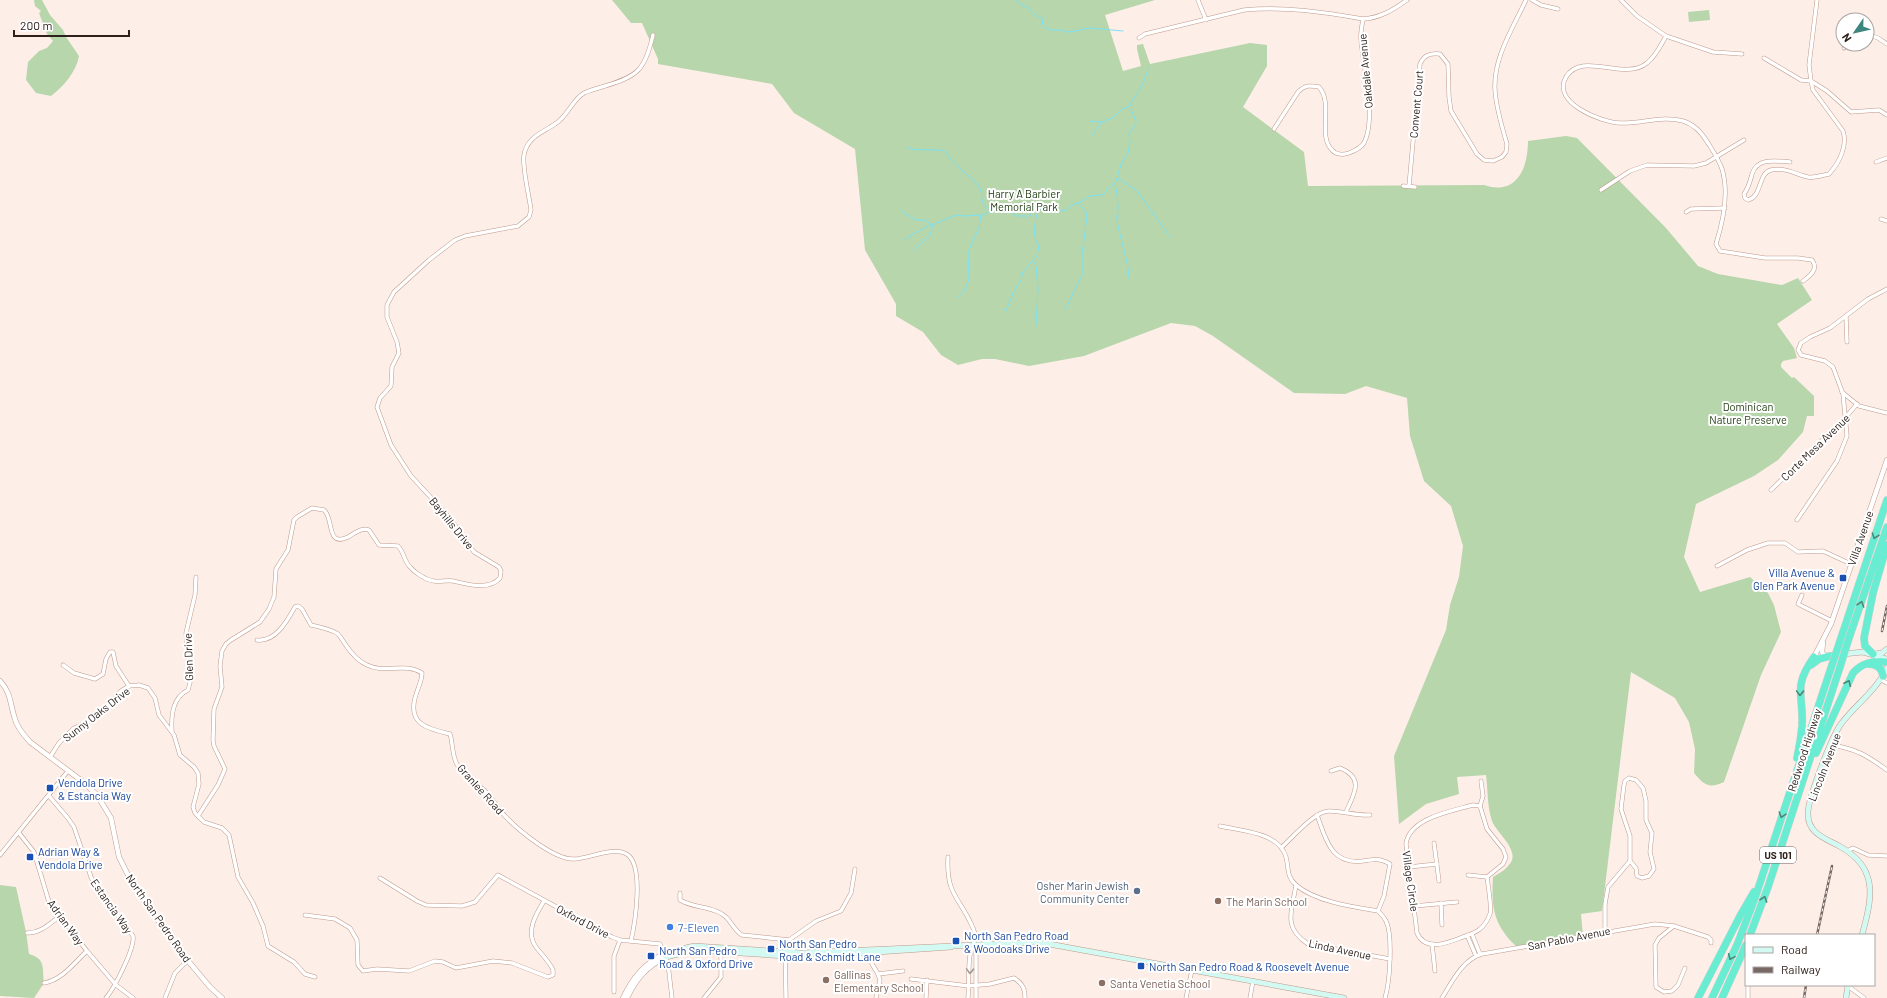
<svg xmlns="http://www.w3.org/2000/svg" width="1887" height="998" font-family="Barlow,sans-serif">
<style>
.green{fill:#b7d6ab}
.lines{fill:none;stroke-linecap:round;stroke-linejoin:round}
.stream{stroke:#7ce2f4;stroke-width:1}
.minor-casing{stroke:#be9a8b;stroke-width:4.5}
.tertiary-casing{stroke:#be9a8b;stroke-width:5.5}
.secondary-casing{stroke:#be9a8b;stroke-width:6}
.motorway-casing{stroke:#d5d2d1;stroke-width:8}
.minor{stroke:#fff;stroke-width:3.5}
.tertiary{stroke:#fff;stroke-width:4.5}
.secondary{stroke:#d2faf2;stroke-width:5}
.motorway{stroke:#68edd3;stroke-width:7}
.rail-casing{stroke:#786964;stroke-width:2.5}
.rail{stroke:#fff;stroke-width:1;stroke-dasharray:3;stroke-linecap:butt}
.motorway-bridge-casing{stroke:#d5d2d1;stroke-width:8;stroke-linecap:butt}
.motorway-bridge{stroke:#68edd3;stroke-width:7}
.oneway{stroke:#4b8677}
.oneway2{stroke:#a19b98}
.transit-dot{fill:#1a4fb4;stroke:#fff;stroke-width:1.5}
.service-dot{fill:#5c6f8a;stroke:#fff;stroke-width:1.5}
.education-dot{fill:#8d6e63;stroke:#fff;stroke-width:1.5}
.shop-dot{fill:#3f7fe0;stroke:#fff;stroke-width:1.5}
.labels{text-anchor:middle;dominant-baseline:central;stroke-width:4;stroke-linejoin:round;paint-order:stroke}
.shield{fill:#fff;stroke:#6d635f;stroke-width:1}
.shield-label{font-size:10px;font-weight:bold;fill:#2e201b}
.street-label{font-size:11px;fill:#2e201b;stroke:#fff}
.park-label{font-size:11px;fill:#1b380c;stroke:#fff}
.transit-label{font-size:11px;fill:#164399;stroke:#fff;text-anchor:start}
.service-label{font-size:11px;fill:#4e5e75;stroke:#fff;text-anchor:end}
.education-label{font-size:11px;fill:#785e54;stroke:#fff;text-anchor:start}
.shop-label{font-size:11px;fill:#366cbe;stroke:#fff;text-anchor:start}
</style>
<rect width="100%" height="100%" fill="#feeee8"/>
<g class="green">
<path d="M 34,0 L 42,0 L 50,15 L 63,30 L 66,37 L 79,56 C 76,72 64,86 51,96 L 36,93 L 26,80 L 28,62 L 39,51 L 47,48 L 53,41 L 47,34 L 39,13 L 41,11 L 35,6 Z"/>
<path d="M 612,0 L 1155,0 L 1105,15 L 1123,71 L 1141,66 L 1137,49 L 1137,45 L 1143,44 L 1150,64 L 1250,43 L 1267,45 L 1267,66 L 1243,107 L 1304,152 L 1308,186 L 1484,185 C 1516,196 1528,169 1528,141 L 1566,136 L 1577,138 L 1666,228 L 1698,266 L 1718,274 L 1782,285 L 1798,278 L 1812,300 L 1777,324 L 1794,348 L 1797,358 L 1783,361 L 1781,364 L 1781,367 L 1792,378 L 1794,377 L 1814,396 L 1814,416 L 1807,416 L 1803,432 L 1778,460 L 1754,476 L 1696,504 L 1684,557 L 1700,592 L 1750,577 L 1768,593 L 1774,605 L 1781,632 L 1761,675 L 1724,782 C 1709,789 1704,785 1694,773 L 1695,749 L 1689,722 L 1675,698 L 1631,672 L 1602,911 L 1581,914 L 1583,936 L 1518,948 C 1494,926 1491,909 1493,877 C 1498,874 1504,871 1508,866 C 1523,852 1497,834 1492,821 C 1487,806 1488,790 1486,775 L 1457,777 L 1459,794 L 1426,804 L 1399,824 L 1394,756 L 1446,630 L 1450,605 L 1459,577 L 1463,546 L 1451,506 L 1424,481 L 1410,436 L 1407,398 L 1366,386 L 1345,394 L 1294,393 L 1213,336 L 1195,326 L 1171,323 L 1084,356 L 1029,366 L 995,359 L 982,359 L 958,365 L 941,355 L 923,332 L 896,316 L 896,304 L 865,250 L 855,149 L 794,113 L 772,84 L 658,64 L 658,59 L 642,23 L 631,23 Z"/>
<path d="M 1709,10 L 1710,20 L 1689,22 L 1688,12 Z"/>
<path d="M 0,885 L 16,887 L 26,932 L 29,954 C 46,959 42,967 44,983 L 34,998 L 0,996 Z"/>
</g>
<g class="lines">
<g class="stream">
<path d="M 1016,0 C 1019,6 1022,4 1027,7 C 1034,11 1031,15 1042,18 L 1043,26 L 1050,30 L 1061,30 L 1069,32 L 1090,28 L 1123,31"/>
<path d="M 1090,121 L 1101,122"/>
<path d="M 1092,135 L 1102,122 L 1114,117 L 1121,110 L 1131,105"/>
<path d="M 907,148 C 922,152 932,148 945,151 C 952,166 970,174 979,187 C 984,193 978,207 991,209"/>
<path d="M 1118,178 L 1138,192 L 1170,237"/>
<path d="M 1115,184 C 1117,192 1118,200 1118,208 C 1118,212 1116,216 1117,220 C 1120,240 1128,258 1129,278"/>
<path d="M 901,211 L 916,220 L 925,220 L 932,225 L 956,215 L 964,216 L 982,215 L 993,210 L 1008,211 L 1017,216 L 1030,216 L 1033,212 L 1043,208 L 1053,212 L 1066,210 L 1072,205 L 1081,202 L 1089,196 L 1102,195 L 1116,182 L 1121,164 L 1128,153 L 1130,142 L 1129,134 L 1135,126 L 1136,121 L 1132,112 L 1131,103 C 1138,91 1146,82 1148,68"/>
<path d="M 905,239 L 931,224"/>
<path d="M 913,251 L 930,235 L 933,225"/>
<path d="M 1034,262 L 1036,266 L 1038,289 L 1036,326"/>
<path d="M 957,298 L 964,291 L 969,279 L 968,252 L 979,228 L 981,215"/>
<path d="M 1065,310 L 1082,275 L 1082,254 L 1087,217 L 1086,212 L 1078,203"/>
<path d="M 1006,311 L 1013,293 L 1021,280 L 1023,272 L 1037,256 L 1039,246 C 1038,243 1035,240 1035,237 C 1033,231 1036,216 1038,211"/>
</g>
<g class="minor-casing">
<g id="minor">
<path d="M 1198,0 L 1206,20"/>
<path d="M 1532,0 L 1541,5 L 1558,9"/>
<path d="M 1621,0 L 1637,16 L 1666,36 L 1713,52 L 1742,54"/>
<path d="M 1817,0 L 1809,65 L 1811,81 L 1827,91 L 1851,112 L 1879,110 L 1887,115"/>
<path d="M 1867,34 L 1878,38 L 1887,44"/>
<path d="M 1666,36 C 1661,45 1656,56 1647,63 C 1624,82 1582,50 1566,77 C 1551,103 1601,122 1620,123 C 1641,124 1663,115 1683,121 C 1694,124 1702,133 1708,143 C 1713,151 1719,160 1722,169 C 1729,192 1723,222 1716,244 L 1720,251 L 1765,258 L 1798,258 L 1812,260 C 1819,269 1810,276 1803,281"/>
<path d="M 1139,38 L 1145,34 L 1244,10 C 1283,6 1324,12 1363,19 C 1380,18 1393,10 1407,0"/>
<path d="M 1844,48 L 1849,44"/>
<path d="M 1764,58 L 1801,80 L 1811,81 L 1813,90 L 1843,131 C 1848,146 1839,163 1829,174 C 1823,175 1814,178 1808,177 C 1795,174 1785,167 1771,170 C 1758,173 1762,197 1748,200 L 1745,198 L 1744,194 C 1749,187 1750,182 1752,174 C 1757,157 1777,161 1790,162"/>
<path d="M 1274,129 L 1298,92 C 1305,85 1310,85 1319,87 C 1334,104 1317,135 1332,150 C 1336,155 1344,155 1349,153 C 1354,151 1361,148 1364,143 C 1377,118 1363,67 1361,40 C 1360,33 1362,26 1363,19"/>
<path d="M 1876,162 L 1887,158"/>
<path d="M 1403,186 L 1415,187"/>
<path d="M 1409,186 L 1420,64 C 1424,55 1430,53 1440,54 L 1448,64 L 1449,97 L 1451,111 L 1477,154 L 1484,160 L 1493,161 L 1502,157 L 1506,152 L 1507,144 C 1502,127 1496,108 1495,90 C 1493,58 1513,28 1526,0"/>
<path d="M 1601,190 L 1630,171 L 1647,165 L 1694,166 L 1706,163 L 1744,140"/>
<path d="M 1686,212 L 1691,209 L 1725,208"/>
<path d="M 1881,219 L 1887,221"/>
<path d="M 1846,316 L 1847,342"/>
<path d="M 1842,392 L 1859,406 L 1887,413"/>
<path d="M 1771,490 L 1845,418 L 1857,404"/>
<path d="M 1797,520 L 1837,461 L 1847,436 L 1843,394 L 1833,367 L 1825,361 L 1801,355 L 1798,350 L 1801,343 L 1810,337 L 1830,328 L 1868,299 L 1887,289"/>
<path d="M 1717,566 L 1747,550 L 1768,543 L 1785,543 L 1798,552 L 1823,551 L 1851,564"/>
<path d="M 1802,595 L 1798,604 L 1832,621"/>
<path d="M 257,640 C 276,642 287,621 295,607 L 298,606 L 302,609 L 311,625 C 320,627 331,629 338,634 C 341,637 343,641 345,644 C 351,653 358,661 367,665 C 385,674 405,662 422,673 C 422,682 417,689 415,698 C 408,725 429,729 450,734 C 453,743 452,758 458,766 C 466,776 478,784 487,793 C 494,801 499,810 506,817 C 519,831 555,860 574,859 C 588,859 616,845 628,855 C 644,868 635,923 631,941"/>
<path d="M 63,665 L 74,673 L 95,679 L 103,674 L 106,659 L 110,652 L 113,652 L 116,666 L 129,686"/>
<path d="M 1881,680 L 1887,683"/>
<path d="M 172,732 C 171,716 172,698 188,690 L 190,683 L 186,633 L 195,595 L 196,577"/>
<path d="M 1831,745 C 1857,749 1866,755 1887,770"/>
<path d="M 50,757 L 59,743 L 74,728 L 88,722 L 105,710 L 121,691 L 129,686 L 139,685 L 148,688 L 155,698 L 159,715 L 174,735 L 180,755 L 194,767 L 198,773 L 199,784 L 193,807 L 195,813 L 204,822 L 222,828 L 229,835 L 238,877 L 253,903 L 263,926 L 268,946 L 294,962 L 305,974 L 315,977"/>
<path d="M 1331,771 L 1340,768 C 1365,778 1354,794 1346,812"/>
<path d="M 1629,778 L 1636,780 L 1643,788 L 1646,801 L 1646,820 L 1652,833 L 1650,852 L 1654,869 L 1649,876 L 1642,878 L 1637,876 L 1636,868 L 1630,861 L 1630,836 L 1621,809 L 1624,785 L 1625,781 Z"/>
<path d="M 49,796 L 67,817 L 74,827 L 91,877 L 96,887 L 133,936 C 135,948 115,987 106,998"/>
<path d="M 1473,805 L 1480,806 L 1487,829 L 1503,849 L 1506,857 L 1503,864 L 1487,877 C 1488,885 1492,908 1490,914 C 1488,919 1484,926 1480,929 C 1475,933 1469,935 1463,937 C 1449,942 1426,953 1417,933 L 1406,844 C 1409,818 1452,811 1473,805 Z"/>
<path d="M 1480,806 L 1483,796 L 1481,781"/>
<path d="M 1317,815 C 1326,840 1331,865 1363,861 C 1374,859 1380,858 1390,864 L 1384,896 L 1378,911"/>
<path d="M 198,816 L 218,785 L 225,769 L 214,746 L 213,740 L 214,709 L 222,687 L 220,666 L 222,651 L 226,644 L 231,640 L 260,622 L 269,609 L 274,597 L 276,569 L 288,550 L 294,520 L 297,517 L 312,508 L 324,510 C 334,518 326,548 348,537 C 355,533 362,527 369,530 L 379,545 L 398,546 C 404,552 404,561 410,567 C 415,573 426,580 434,581 C 440,582 447,580 453,581 C 466,584 489,591 500,578 L 501,571 L 499,567 L 474,552 L 449,517 L 411,476 L 391,445 L 377,407 L 380,398 L 391,386 L 392,367 L 399,353 L 397,342 L 387,317 L 387,305 L 394,292 L 429,260 L 455,240 L 465,236 L 518,226 L 529,217 L 531,210 C 529,195 522,167 524,155 C 527,137 542,133 555,124 C 568,116 572,100 584,93 C 591,90 598,88 605,86 C 638,76 645,70 653,35"/>
<path d="M 1220,826 C 1241,831 1279,832 1286,857 C 1289,868 1286,876 1296,885 C 1316,902 1354,907 1378,911 C 1381,914 1384,917 1386,921 C 1393,935 1390,982 1385,998"/>
<path d="M 19,833 L 34,852 L 49,902 L 87,951 L 116,985 L 133,998"/>
<path d="M 1434,843 L 1439,881"/>
<path d="M 1282,847 C 1292,838 1315,811 1329,811 C 1343,811 1356,816 1370,815"/>
<path d="M 1847,851 L 1853,848 L 1868,855 L 1887,856"/>
<path d="M 0,855 L 68,771"/>
<path d="M 948,857 C 946,896 960,897 973,928 C 978,939 972,945 970,955 C 968,969 969,984 968,998"/>
<path d="M 1409,867 L 1437,864"/>
<path d="M 1468,875 L 1487,877"/>
<path d="M 380,878 L 417,901 L 426,905 L 462,906 L 475,902 L 498,875 L 612,937 L 620,940 L 660,944 L 668,964 L 672,998"/>
<path d="M 1296,885 C 1292,911 1282,927 1308,944 L 1390,959"/>
<path d="M 680,893 L 680,900 C 693,908 710,906 722,914 C 731,919 733,930 742,935 L 789,940 L 816,921 L 841,911 L 851,893 L 855,869"/>
<path d="M 1441,903 L 1442,925"/>
<path d="M 1414,906 L 1457,902"/>
<path d="M 305,915 L 335,919 L 350,928 L 357,940 L 358,965 L 363,971 L 377,969 L 409,971 L 435,961 L 443,962 L 456,968 L 493,961 L 512,963 L 548,977 L 553,975 L 553,970 C 549,961 542,955 536,947 C 525,932 536,914 544,901"/>
<path d="M 1674,926 L 1659,938 L 1655,945 L 1656,987 L 1664,992 L 1672,991 L 1678,985 L 1685,968"/>
<path d="M 1605,932 L 1605,904 L 1608,887 L 1630,861"/>
<path d="M 27,933 C 41,933 49,924 60,916"/>
<path d="M 1472,934 L 1480,954"/>
<path d="M 1467,935 L 1476,956"/>
<path d="M 785,941 L 786,998"/>
<path d="M 1432,944 L 1435,971"/>
<path d="M 974,945 L 976,954 L 976,998"/>
<path d="M 871,950 L 872,964 L 878,974 L 880,980 L 876,998"/>
<path d="M 878,974 L 903,971"/>
<path d="M 911,979 L 969,986 L 990,984 L 1014,978 C 1022,983 1025,988 1025,998"/>
<path d="M 44,983 C 62,980 74,963 87,951"/>
<path d="M 1848,986 L 1864,998"/>
<path d="M 614,992 L 614,956 L 620,940"/>
<path d="M 165,998 L 175,973 L 188,960"/>
<path d="M 704,998 L 721,977 L 721,951"/>
<path d="M 926,998 L 927,980"/>
<path d="M 1186,998 L 1192,970"/>
<path d="M 1250,998 L 1253,981"/>
<path d="M 1442,998 C 1452,982 1463,959 1482,954 L 1655,924 L 1674,926 L 1708,937 L 1711,940 L 1711,943"/>
<path d="M 1748,998 L 1748,985"/>
</g>
</g>
<g class="tertiary-casing">
<g id="tertiary">
<path d="M 1823,643 L 1822,652 L 1824,655 L 1828,656"/>
<path d="M 1814,657 L 1831,624 L 1887,460"/>
<path d="M 0,681 C 11,692 10,704 15,719 C 17,728 24,735 30,742 L 82,781 L 97,795 L 111,818 L 119,857 L 133,885 L 179,950 L 210,987 L 222,998"/>
<path d="M 623,998 C 633,977 644,964 665,953"/>
<path d="M 627,998 C 636,979 647,966 666,957"/>
</g>
</g>
<g class="secondary-casing">
<g id="secondary">
<path d="M 1875,654 L 1882,653 L 1887,649"/>
<path d="M 1833,655 L 1863,652 L 1887,659"/>
<path d="M 1862,935 C 1867,917 1874,893 1867,875 C 1863,863 1851,853 1841,847 C 1825,838 1807,834 1808,812 C 1809,796 1831,738 1841,724 C 1856,704 1876,691 1887,668"/>
<path d="M 665,953 L 694,946 L 801,953 L 1038,942 L 1344,998"/>
<path d="M 666,957 L 695,950 L 802,957 L 951,947"/>
<path d="M 1846,998 L 1848,985"/>
</g>
</g>
<g class="motorway-casing">
<g id="motorway">
<path d="M 1848,641 L 1887,527"/>
<path d="M 1839,644 L 1887,500"/>
<path d="M 1873,654 L 1865,646 L 1864,638 L 1873,593 L 1887,545"/>
<path d="M 1868,664 C 1876,664 1882,667 1883,676"/>
<path d="M 1811,665 L 1819,659 L 1830,656"/>
<path d="M 1816,753 L 1853,673 C 1863,662 1873,661 1887,662"/>
<path d="M 1797,758 C 1799,748 1801,737 1802,726 C 1804,694 1792,688 1814,657"/>
<path d="M 1750,935 L 1768,887 L 1840,667"/>
<path d="M 1698,998 L 1740,916 L 1754,892"/>
<path d="M 1712,998 L 1737,945 L 1755,898 L 1831,668"/>
<path d="M 1722,998 L 1746,945"/>
</g>
</g>
<use href="#minor" class="minor"/>
<use href="#tertiary" class="tertiary"/>
<use href="#secondary" class="secondary"/>
<use href="#motorway" class="motorway"/>
<g class="rail-casing">
<g id="rail">
<path d="M 1882,631 L 1887,606"/>
<path d="M 1817,935 L 1832,866"/>
<path d="M 1804,998 L 1806,985"/>
</g>
</g>
<use href="#rail" class="rail"/>
<g class="motorway-bridge-casing">
<g id="motorway-bridge">
<path d="M 1840,667 L 1848,641"/>
<path d="M 1831,668 L 1839,644"/>
</g>
</g>
<use href="#motorway-bridge" class="motorway-bridge"/>
</g>
<defs><path id="oneway-chevron" d="M-2-3.5L2.5 0L-2 3.5" fill="none" stroke-width="1.6" stroke-linecap="round" stroke-linejoin="round"/></defs>
<g class="oneway">
<use href="#oneway-chevron" transform="translate(1875 536) rotate(109)"/>
<use href="#oneway-chevron" transform="translate(1861 604) rotate(-71)"/>
<use href="#oneway-chevron" transform="translate(1848 683) rotate(-65)"/>
<use href="#oneway-chevron" transform="translate(1800 693) rotate(92)"/>
<use href="#oneway-chevron" transform="translate(1782 815) rotate(108)"/>
<use href="#oneway-chevron" transform="translate(1764 899) rotate(-71)"/>
<use href="#oneway-chevron" transform="translate(1731 957) rotate(114)"/>
</g>
<use class="oneway2" href="#oneway-chevron" transform="translate(970 971) rotate(92)"/>
<g class="transit-dot">
<rect x="1839" y="574" width="8" height="8" rx="2"/>
<rect x="46" y="784" width="8" height="8" rx="2"/>
<rect x="26" y="853" width="8" height="8" rx="2"/>
<rect x="952" y="937" width="8" height="8" rx="2"/>
<rect x="767" y="945" width="8" height="8" rx="2"/>
<rect x="647" y="952" width="8" height="8" rx="2"/>
<rect x="1137" y="962" width="8" height="8" rx="2"/>
</g>
<circle class="service-dot" cx="1137" cy="891" r="4"/>
<g class="education-dot">
<circle cx="1218" cy="901" r="4"/>
<circle cx="826" cy="980" r="4"/>
<circle cx="1102" cy="983" r="4"/>
</g>
<circle class="shop-dot" cx="670" cy="927" r="4"/>
<g class="labels">
<rect class="shield" x="1760" y="847" width="36" height="16" rx="3"/>
<g class="shield-label">
<text x="1778" y="855">US 101</text>
</g>
<g class="street-label">
<text transform="translate(1365 71) rotate(-95)">Oakdale Avenue</text>
<text transform="translate(1416 104) rotate(-85)">Convent Court</text>
<text transform="translate(1815 447) rotate(-44)">Corte Mesa Avenue</text>
<text transform="translate(452 523) rotate(51)">Bayhills Drive</text>
<text transform="translate(1860 538) rotate(-71)">Villa Avenue</text>
<text transform="translate(188 657) rotate(-92)">Glen Drive</text>
<text transform="translate(96 714) rotate(-38)">Sunny Oaks Drive</text>
<text transform="translate(1804 750) rotate(-72)">Redwood Highway</text>
<text transform="translate(1824 767) rotate(-69)">Lincoln Avenue</text>
<text transform="translate(481 789) rotate(48)">Granlee Road</text>
<text transform="translate(1411 881) rotate(82)">Village Circle</text>
<text transform="translate(112 906) rotate(55)">Estancia Way</text>
<text transform="translate(159 918) rotate(55)">North San Pedro Road</text>
<text transform="translate(583 921) rotate(28)">Oxford Drive</text>
<text transform="translate(66 922) rotate(54)">Adrian Way</text>
<text transform="translate(1569 938) rotate(-11)">San Pablo Avenue</text>
<text transform="translate(1340 949) rotate(12)">Linda Avenue</text>
</g>
<g class="park-label">
<text x="1024" y="193">Harry A Barbier<tspan x="1024" dy="13">Memorial Park</tspan></text>
<text x="1748" y="406">Dominican<tspan x="1748" dy="13">Nature Preserve</tspan></text>
</g>
<g class="transit-label">
<text x="1835" y="572" text-anchor="end">Villa Avenue &amp;<tspan x="1835" dy="13">Glen Park Avenue</tspan></text>
<text x="58" y="782">Vendola Drive<tspan x="58" dy="13">&amp; Estancia Way</tspan></text>
<text x="38" y="851">Adrian Way &amp;<tspan x="38" dy="13">Vendola Drive</tspan></text>
<text x="964" y="935">North San Pedro Road<tspan x="964" dy="13">&amp; Woodoaks Drive</tspan></text>
<text x="779" y="943">North San Pedro<tspan x="779" dy="13">Road &amp; Schmidt Lane</tspan></text>
<text x="659" y="950">North San Pedro<tspan x="659" dy="13">Road &amp; Oxford Drive</tspan></text>
<text x="1149" y="966">North San Pedro Road &amp; Roosevelt Avenue</text>
</g>
<g class="service-label">
<text x="1129" y="885">Osher Marin Jewish<tspan x="1129" dy="13">Community Center</tspan></text>
</g>
<g class="education-label">
<text x="1226" y="901">The Marin School</text>
<text x="834" y="974">Gallinas<tspan x="834" dy="13">Elementary School</tspan></text>
<text x="1110" y="983">Santa Venetia School</text>
</g>
<g class="shop-label">
<text x="678" y="927">7-Eleven</text>
</g>
</g>
<rect x="1745" y="934" width="130" height="52" fill="#ffffff" stroke="#aba6a4"/>
<rect x="1753" y="947" width="20" height="6" fill="#d2faf2" stroke="#aba6a4"/>
<text x="1781" y="954" font-size="12" fill="#2e201b">Road</text>
<rect x="1753" y="967" width="20" height="6" fill="#786964" stroke="#aba6a4"/>
<text x="1781" y="974" font-size="12" fill="#2e201b">Railway</text>
<g transform="translate(1855 32) rotate(236)"><circle r="19" fill="#ffffff" stroke="#aba6a4"/>
<path d="M0-3L7 15L0 10L-7 15Z" fill="#3d8581"/>
<text y="-6" font-size="11" font-weight="bold" text-anchor="middle" fill="#2e201b">N</text>
</g>
<path d="M14 30v6h115v-6" fill="none" stroke="#2e201b" stroke-width="2"/>
<text x="20" y="30" font-size="12" fill="#2e201b" stroke="#ffffff" stroke-width="3" paint-order="stroke">200 m</text>
</svg>
